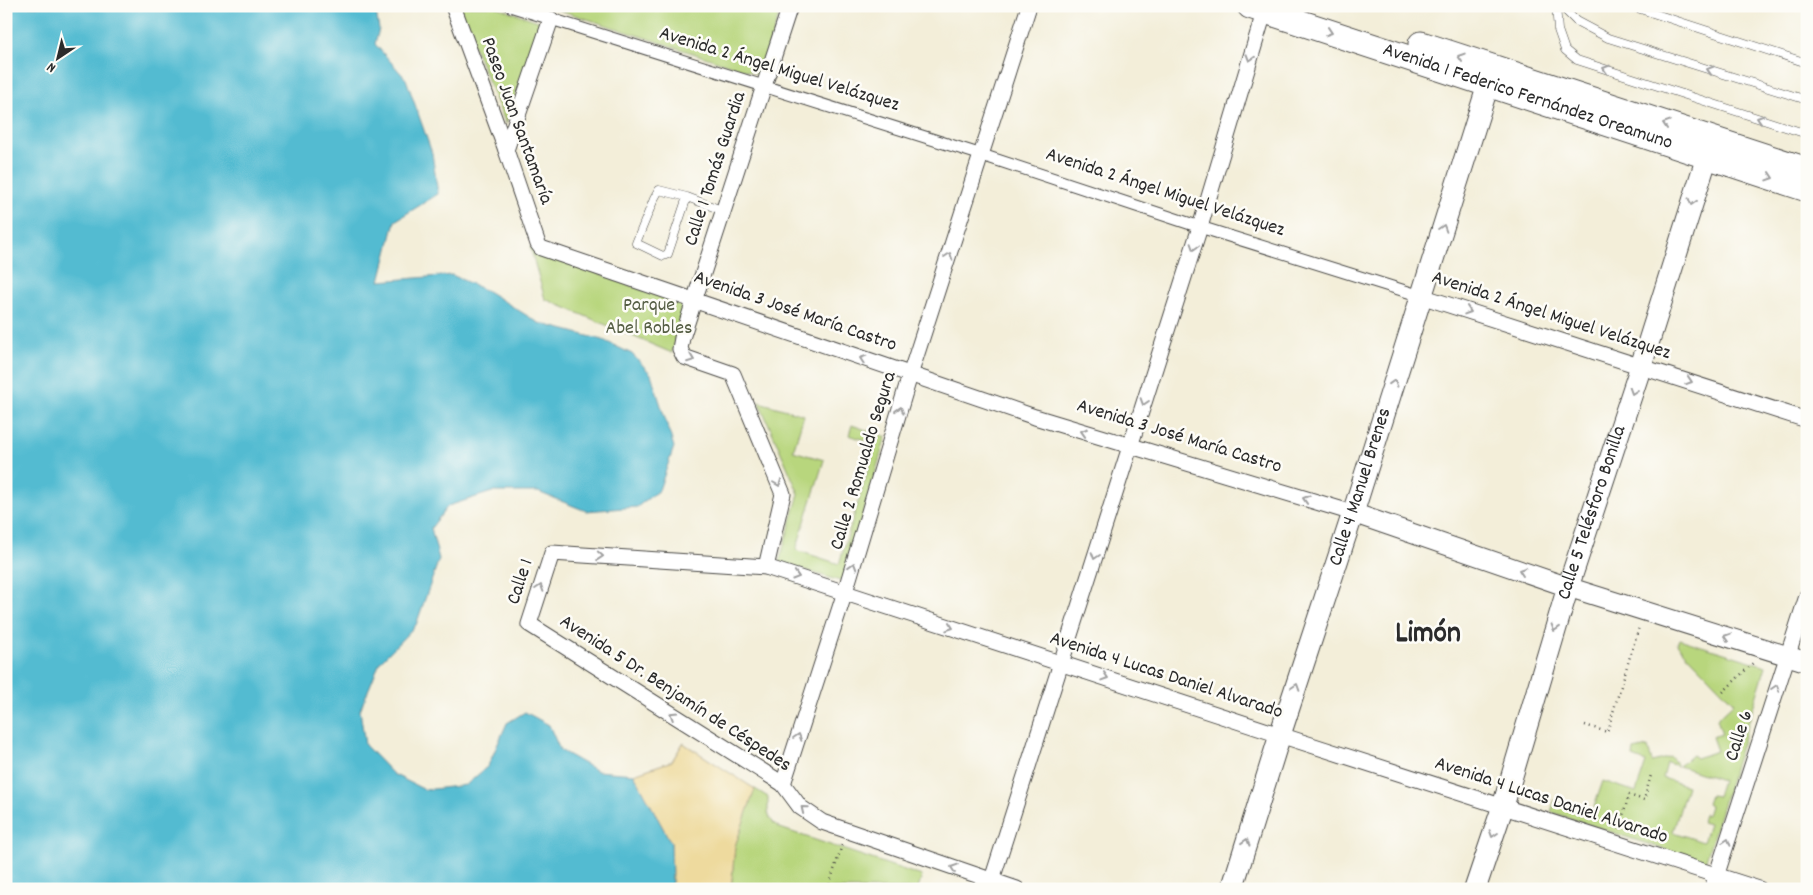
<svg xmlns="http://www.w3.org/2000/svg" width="1813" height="895" font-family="Dekko,sans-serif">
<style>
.green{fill:#b8d67d;stroke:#728054}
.sand{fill:#eeda9e;stroke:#8c8264}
.water{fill:#53bbd1;stroke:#3f737e}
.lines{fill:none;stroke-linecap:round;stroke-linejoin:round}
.service-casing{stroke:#494845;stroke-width:9}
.pedestrian-casing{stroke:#494845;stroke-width:13}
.minor-casing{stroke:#494845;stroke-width:17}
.tertiary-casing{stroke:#494845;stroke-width:21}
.secondary-casing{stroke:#494845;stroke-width:23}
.trunk-casing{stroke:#494845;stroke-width:27}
.path{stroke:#494845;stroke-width:2.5;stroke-dasharray:1 4;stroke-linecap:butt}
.service{stroke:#fff;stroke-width:8}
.pedestrian{stroke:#fff;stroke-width:11}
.minor{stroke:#fff;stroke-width:15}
.tertiary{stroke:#fff;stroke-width:19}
.secondary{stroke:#fff;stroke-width:21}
.trunk{stroke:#fff;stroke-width:25}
.oneway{stroke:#a0a0a0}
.labels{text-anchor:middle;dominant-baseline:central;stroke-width:5;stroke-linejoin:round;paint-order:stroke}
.street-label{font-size:20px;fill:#2b2b2b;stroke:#fdfcf7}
.park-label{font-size:20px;fill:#555e44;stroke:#fdfcf7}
.town-label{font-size:30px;font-weight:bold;fill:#2b2b2b;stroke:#fdfcf7}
</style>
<rect width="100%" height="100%" fill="#fdfcf7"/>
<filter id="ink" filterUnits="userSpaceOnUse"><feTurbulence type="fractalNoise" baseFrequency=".02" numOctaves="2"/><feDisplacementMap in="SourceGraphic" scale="10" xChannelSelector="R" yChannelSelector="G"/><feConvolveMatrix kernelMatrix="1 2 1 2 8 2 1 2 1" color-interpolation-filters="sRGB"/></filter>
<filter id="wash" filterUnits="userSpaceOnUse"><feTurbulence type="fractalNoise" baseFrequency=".0096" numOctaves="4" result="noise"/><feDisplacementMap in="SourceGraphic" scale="20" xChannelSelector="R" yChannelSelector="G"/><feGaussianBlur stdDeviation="1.12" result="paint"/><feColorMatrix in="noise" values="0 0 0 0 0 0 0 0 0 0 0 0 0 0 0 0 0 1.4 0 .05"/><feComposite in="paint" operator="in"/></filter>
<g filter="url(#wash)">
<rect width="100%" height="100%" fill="#f3eed9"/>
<g class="green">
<path d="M 457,6 L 494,6 L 541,22 L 506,124 Z"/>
<path d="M 547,6 L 782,6 L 760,75 Z"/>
<path d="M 530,247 L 684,306 L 672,353 L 545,299 Z"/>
<path d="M 759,402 L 804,415 L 793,451 L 824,460 L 796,550 L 839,564 L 876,444 L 849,435 L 852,425 L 886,437 L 843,582 L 779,562 L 799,494 Z"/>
<path d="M 1679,639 L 1766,666 L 1705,863 L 1551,812 L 1555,800 L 1592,813 L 1603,781 L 1636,792 L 1646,762 L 1633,757 L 1634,750 L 1648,747 L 1652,762 L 1671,757 L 1677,765 L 1678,766 L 1667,763 L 1663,778 L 1687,786 L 1673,832 L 1703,842 L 1709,824 L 1702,822 L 1704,814 L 1707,815 L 1710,806 L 1707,804 L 1710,795 L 1717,796 L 1722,780 L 1679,766 L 1692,755 L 1696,758 L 1717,751 L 1712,737 L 1722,734 L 1717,719 L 1734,703 L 1677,644 Z"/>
<path d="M 755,789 L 768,797 C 768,813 766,818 780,828 L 922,876 L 918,889 L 731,889 L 735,846 Z"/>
</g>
<path class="sand" d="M 683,743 L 755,789 L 735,846 L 731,889 L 669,889 L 672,882 L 671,843 L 634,774 L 672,761 Z"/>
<path class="water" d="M 6,6 L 375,6 L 379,29 L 375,44 L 406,79 L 432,153 L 438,194 L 395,221 L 380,281 L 452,275 L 489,292 L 539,323 L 603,340 L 632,354 L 651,374 L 674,447 L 659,490 L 637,507 L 586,511 L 538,492 L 492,492 L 448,506 L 431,528 L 439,559 L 416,625 L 380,662 L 360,710 L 365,745 L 393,774 L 425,790 L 466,785 L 488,766 L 507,723 L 525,712 L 549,725 L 560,750 L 597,771 L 634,774 L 671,843 L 672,882 L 669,889 L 6,889 Z"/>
</g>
<g filter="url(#ink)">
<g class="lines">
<g class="service-casing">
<g id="service">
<path d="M 1556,6 L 1558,30 L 1565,50 L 1577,60 L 1807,134"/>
<path d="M 1561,6 L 1576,21 L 1608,38 L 1807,100"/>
<path d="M 1631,6 L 1807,63"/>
<path d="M 687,197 L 668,254 L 663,256 L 636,243 L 654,199 L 659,190 L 687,197 L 724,211"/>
</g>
</g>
<g class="pedestrian-casing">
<path id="pedestrian" d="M 510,6 L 982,155 L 1200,227 L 1421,296"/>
</g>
<g class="minor-casing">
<g id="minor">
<path d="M 453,6 L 506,150 L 538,244 L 541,248 L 1035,417 L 1353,513"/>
<path d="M 506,150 L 551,19"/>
<path d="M 1421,296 L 1807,420"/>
<path d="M 766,567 L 783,494 L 733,374 L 684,357 L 680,349 L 682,338 L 790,6"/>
<path d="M 783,784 L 845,592 L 910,375 L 1029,6"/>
<path d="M 989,889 L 1200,227 L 1266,6"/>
<path d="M 1017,889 L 822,822 L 800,807 L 783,784 L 529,624 L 552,553 L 766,567 L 1280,735 L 1759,889"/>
<path d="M 1712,889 L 1807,596"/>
</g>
</g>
<g class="tertiary-casing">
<path id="tertiary" d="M 1353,513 L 1568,587 L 1807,662"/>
</g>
<g class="secondary-casing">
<g id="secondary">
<path id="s1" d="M 1232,889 L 1280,735 L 1353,513 L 1488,85"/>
<path id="s2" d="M 1475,889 L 1503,806 L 1568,587 L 1641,366 L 1712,141"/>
</g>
</g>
<g class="trunk-casing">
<g id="trunk">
<path id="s3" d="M 1250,6 L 1807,189"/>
<path d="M 1421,44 L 1807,170"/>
</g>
</g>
<g class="path">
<path d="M 1723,692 L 1753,663"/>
<path d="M 1585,725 L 1607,732 L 1639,627"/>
<path d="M 1619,829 L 1629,795 L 1644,800 L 1651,775"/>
<path d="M 828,889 L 842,845"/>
</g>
<use href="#service" class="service"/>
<use href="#pedestrian" class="pedestrian"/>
<use href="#minor" class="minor"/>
<use href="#tertiary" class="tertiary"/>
<use href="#secondary" class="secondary"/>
<use href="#trunk" class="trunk"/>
</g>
<defs><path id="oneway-chevron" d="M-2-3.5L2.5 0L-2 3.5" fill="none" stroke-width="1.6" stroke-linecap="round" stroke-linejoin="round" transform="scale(1.25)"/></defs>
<g class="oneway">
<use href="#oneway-chevron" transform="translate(1329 32) rotate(18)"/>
<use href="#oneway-chevron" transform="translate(1461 57) rotate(-162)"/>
<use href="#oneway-chevron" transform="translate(1250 58) rotate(107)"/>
<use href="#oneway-chevron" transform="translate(1606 69) rotate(-162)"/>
<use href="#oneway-chevron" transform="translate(1710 70) rotate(-163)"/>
<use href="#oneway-chevron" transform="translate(1760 119) rotate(-162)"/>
<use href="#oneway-chevron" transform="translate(1666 124) rotate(-162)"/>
<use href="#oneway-chevron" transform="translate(1770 177) rotate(18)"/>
<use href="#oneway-chevron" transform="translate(1692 202) rotate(107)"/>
<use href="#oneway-chevron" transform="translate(1443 228) rotate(-72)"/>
<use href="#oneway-chevron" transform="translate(1194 247) rotate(108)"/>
<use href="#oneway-chevron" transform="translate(949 256) rotate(-72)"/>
<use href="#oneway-chevron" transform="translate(1468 311) rotate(18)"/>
<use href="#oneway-chevron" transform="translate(691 359) rotate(21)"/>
<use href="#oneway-chevron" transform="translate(863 359) rotate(-161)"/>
<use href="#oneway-chevron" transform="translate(1689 381) rotate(18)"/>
<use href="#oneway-chevron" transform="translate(1394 383) rotate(-73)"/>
<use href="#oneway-chevron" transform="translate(1633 391) rotate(108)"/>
<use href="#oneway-chevron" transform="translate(1144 402) rotate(108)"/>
<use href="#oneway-chevron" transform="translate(900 410) rotate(-73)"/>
<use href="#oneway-chevron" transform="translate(1084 432) rotate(-163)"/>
<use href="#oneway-chevron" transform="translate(778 483) rotate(69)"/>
<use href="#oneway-chevron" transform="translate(1306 499) rotate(-163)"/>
<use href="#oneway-chevron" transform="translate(600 556) rotate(4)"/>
<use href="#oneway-chevron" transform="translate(1095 556) rotate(108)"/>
<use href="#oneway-chevron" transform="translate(853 566) rotate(-73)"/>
<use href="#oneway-chevron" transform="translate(1522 571) rotate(-161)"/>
<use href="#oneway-chevron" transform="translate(796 576) rotate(17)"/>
<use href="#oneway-chevron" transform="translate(540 588) rotate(-72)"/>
<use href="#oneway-chevron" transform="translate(950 627) rotate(18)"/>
<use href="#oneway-chevron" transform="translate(1555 628) rotate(107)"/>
<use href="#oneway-chevron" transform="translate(1727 637) rotate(-162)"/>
<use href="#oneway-chevron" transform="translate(1105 677) rotate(18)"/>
<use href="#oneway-chevron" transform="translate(1296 687) rotate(-72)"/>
<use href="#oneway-chevron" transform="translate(1776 688) rotate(-72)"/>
<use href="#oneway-chevron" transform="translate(673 715) rotate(-148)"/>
<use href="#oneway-chevron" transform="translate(798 737) rotate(-72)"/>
<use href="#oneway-chevron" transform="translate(804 809) rotate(-141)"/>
<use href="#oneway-chevron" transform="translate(1493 834) rotate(108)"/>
<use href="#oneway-chevron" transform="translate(1246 842) rotate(-73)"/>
<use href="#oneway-chevron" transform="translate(1727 842) rotate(-72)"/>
<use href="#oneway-chevron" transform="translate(954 868) rotate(-161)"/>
</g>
</g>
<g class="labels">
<g class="street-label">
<text transform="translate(779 70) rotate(17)">Avenida 2 Ángel Miguel Velázquez</text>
<text stroke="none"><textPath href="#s3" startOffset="292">Avenida 1 Federico Fernández Oreamuno</textPath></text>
<text transform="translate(516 121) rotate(70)">Paseo Juan Santamaría</text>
<text transform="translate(716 169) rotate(-72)">Calle 1 Tomás Guardia</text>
<text transform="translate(1165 193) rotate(18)">Avenida 2 Ángel Miguel Velázquez</text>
<text transform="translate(795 312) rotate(19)">Avenida 3 José María Castro</text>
<text transform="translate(1551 316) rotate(18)">Avenida 2 Ángel Miguel Velázquez</text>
<text transform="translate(1179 437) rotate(17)">Avenida 3 José María Castro</text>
<text transform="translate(864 461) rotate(-73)">Calle 2 Romualdo Segura</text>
<text stroke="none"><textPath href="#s1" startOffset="422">Calle 4 Manuel Brenes</textPath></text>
<text stroke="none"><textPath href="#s2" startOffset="394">Calle 5 Telésforo Bonilla</textPath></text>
<text transform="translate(521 582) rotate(-72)">Calle 1</text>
<text transform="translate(1166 676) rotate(18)">Avenida 4 Lucas Daniel Alvarado</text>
<text transform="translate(675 694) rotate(33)">Avenida 5 Dr. Benjamín de Céspedes</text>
<text transform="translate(1740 736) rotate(-72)">Calle 6</text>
<text transform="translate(1551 801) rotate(18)">Avenida 4 Lucas Daniel Alvarado</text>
</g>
<g class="park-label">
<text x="649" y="306">Parque<tspan x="649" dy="23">Abel Robles</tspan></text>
</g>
<g class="town-label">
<text x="1428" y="635">Limón</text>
</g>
</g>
<rect width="1813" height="895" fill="none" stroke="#fdfcf7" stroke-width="25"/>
<g transform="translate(58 58) rotate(215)" stroke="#fdfcf7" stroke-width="4" paint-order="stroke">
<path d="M0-4L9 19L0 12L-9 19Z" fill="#2b2b2b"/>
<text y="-8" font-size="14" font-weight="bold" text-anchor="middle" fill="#2b2b2b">N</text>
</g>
</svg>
